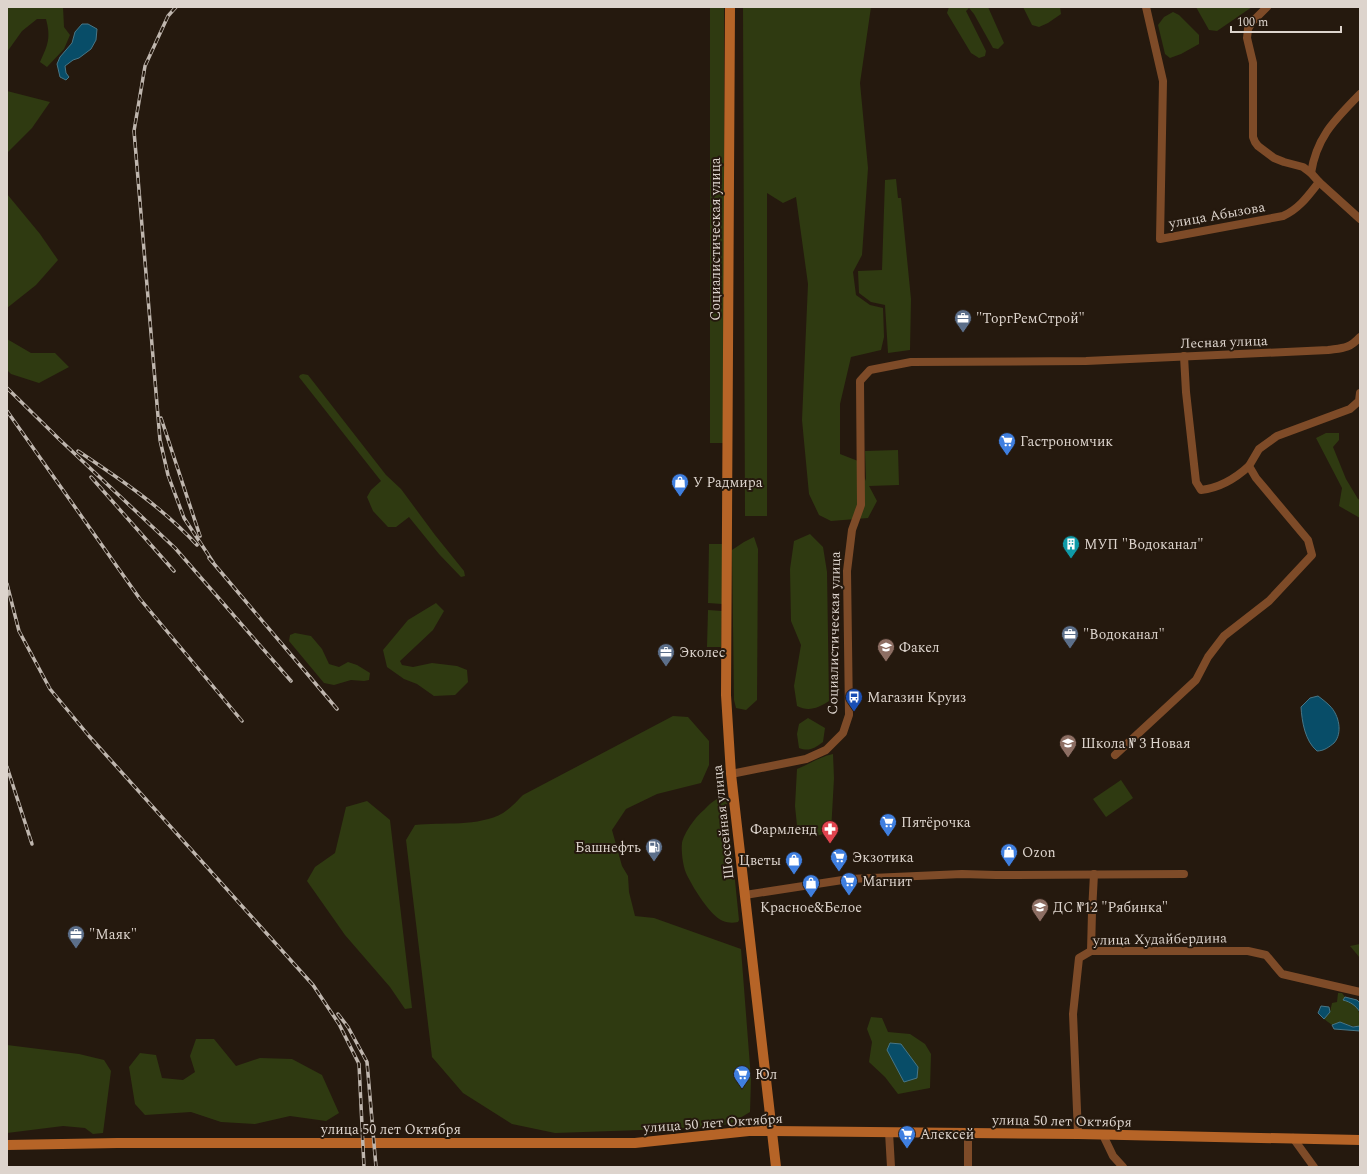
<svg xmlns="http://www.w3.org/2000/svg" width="1367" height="1174" font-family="Spectral,serif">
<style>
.green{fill:#2f3a11;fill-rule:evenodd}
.water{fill:#084d68;stroke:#487686}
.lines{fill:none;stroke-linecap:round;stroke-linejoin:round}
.street{stroke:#7e4b28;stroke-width:8}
.secondary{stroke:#b66427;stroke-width:10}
.rail-casing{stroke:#bfb6ae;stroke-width:3.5}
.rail{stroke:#25190e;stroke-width:2;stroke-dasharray:6;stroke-linecap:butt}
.labels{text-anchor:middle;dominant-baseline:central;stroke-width:4;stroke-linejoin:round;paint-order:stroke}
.street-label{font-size:14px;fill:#ddd4cd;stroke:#25190e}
.poi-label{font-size:14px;fill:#ddd4cd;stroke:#25190e;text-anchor:start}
</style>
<rect width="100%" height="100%" fill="#25190e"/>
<g class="green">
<path d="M 7,7 L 63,7 L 64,27 L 70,35 L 64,49 L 47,67 L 40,62 C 48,45 51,38 46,19 L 37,19 L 22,31 L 7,52 Z"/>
<rect x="710" y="7" width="14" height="436"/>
<path d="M 743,7 L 871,7 L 860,83 L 868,168 L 862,255 L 853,272 L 856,295 L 870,305 L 883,308 L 884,337 L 881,350 L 851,357 L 840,404 L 840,454 L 858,461 L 866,481 L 865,451 L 898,450 L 899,485 L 869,486 L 877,501 L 868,518 L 831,521 L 819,515 L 809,494 L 802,420 L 808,284 L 796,197 L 783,203 L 767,193 L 767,516 L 745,516 Z"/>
<path d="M 949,7 L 988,7 L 1004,43 L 998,49 L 993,48 L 974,14 L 969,8 L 966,11 L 986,51 L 985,56 L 979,58 L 971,53 L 947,13 Z"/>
<path d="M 1023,7 L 1060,7 L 1061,14 L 1048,23 L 1039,27 L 1032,25 Z"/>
<path d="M 1196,7 L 1252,7 L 1217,31 L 1209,30 Z"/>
<path d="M 1173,12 L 1179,15 L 1199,35 L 1199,44 L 1181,54 L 1170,58 L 1165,54 L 1158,25 L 1164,17 Z"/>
<path d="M 7,91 L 50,102 L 32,128 L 7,153 Z"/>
<path d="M 896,179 L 898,198 L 901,198 L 911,299 L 910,350 L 888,353 L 885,305 L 871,302 L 859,293 L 858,271 L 882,270 L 885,180 Z"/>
<path d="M 7,194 L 40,234 L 58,260 L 36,285 L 7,308 Z"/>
<path d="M 7,339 L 31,353 L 55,353 L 69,367 L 39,383 L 11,374 L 7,370 Z"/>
<path d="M 303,374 L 308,375 L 386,475 L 401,489 L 435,535 L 464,571 L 465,576 L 461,577 L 439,554 L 409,517 L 396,527 L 388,527 L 373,511 L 367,497 L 371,490 L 381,481 L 299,377 L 300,375 Z"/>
<path d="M 1326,433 L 1339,433 L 1339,440 L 1333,447 L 1346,479 L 1358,499 L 1360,500 L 1360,518 L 1339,506 L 1342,488 L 1316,438 Z"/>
<path d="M 810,534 L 823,547 L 827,572 L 829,701 C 818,708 809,712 797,706 L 794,686 L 801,645 L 791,621 L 790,569 L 794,541 Z"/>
<path d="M 754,537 L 758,549 L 757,700 L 746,710 L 736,708 L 734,700 L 732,550 L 744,542 Z"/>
<path d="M 709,544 L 722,544 L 722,604 L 708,603 Z"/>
<path d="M 436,603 L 444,611 L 433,630 L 400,661 L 402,665 L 413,667 L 432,663 L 457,666 L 467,670 L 468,682 L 455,695 L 434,696 L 417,684 L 404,679 L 387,667 L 383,650 L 408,620 Z"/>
<path d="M 708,610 L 722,611 L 721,647 L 707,647 Z"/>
<path d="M 295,633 L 311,636 L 322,649 L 329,664 L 339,667 L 348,662 L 357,665 L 370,673 L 369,680 L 364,681 L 351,680 L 334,685 L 324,683 L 289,641 L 290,635 Z"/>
<path d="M 673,716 L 688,717 L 709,741 L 709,765 L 701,783 L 657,794 L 626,809 L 612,830 L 622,866 L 628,876 L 629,892 L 635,916 L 654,918 L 741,949 L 751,1079 L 750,1112 L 730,1124 L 698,1128 L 555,1133 L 512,1124 L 463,1093 L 432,1057 L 406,840 L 415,825 C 442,822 479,827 503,813 C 510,809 517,801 523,795 Z"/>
<path d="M 808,718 L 825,728 L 823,742 C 815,748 809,752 799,748 L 797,734 L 799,724 Z"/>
<path d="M 833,754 L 834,778 L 831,832 L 816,836 L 798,835 L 795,806 L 797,769 C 809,764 822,756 833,754 Z"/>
<path d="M 1121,780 L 1133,798 L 1106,817 L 1093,799 Z"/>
<path d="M 724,797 L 727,802 L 739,920 L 738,922 C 733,923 728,923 723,921 C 710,916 692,886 686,873 C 683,866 681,851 682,843 C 684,833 696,816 704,810 C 710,804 715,798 724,797 Z"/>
<path d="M 367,801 L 390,820 L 412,1008 L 405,1009 L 390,987 L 345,935 L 307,881 L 315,867 L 335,853 L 346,807 Z"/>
<path d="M 1360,944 L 1360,958 L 1350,946 Z"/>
<path d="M 1338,993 L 1342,993 L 1345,997 L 1344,1000 C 1359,1006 1360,1010 1360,1026 C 1347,1028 1346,1020 1332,1025 L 1324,1019 L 1330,1012 L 1332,1003 L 1337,1002 Z"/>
<path d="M 871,1017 L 882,1018 L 888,1032 L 910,1034 L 925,1044 L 931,1054 L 930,1088 L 898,1094 L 885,1077 L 869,1062 L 872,1042 L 867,1029 ZM 890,1043 L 904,1081 L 887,1050 Z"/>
<path d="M 196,1039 L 214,1039 L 236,1066 L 260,1058 L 292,1059 L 322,1075 L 339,1113 L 326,1121 L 290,1116 L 255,1124 L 221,1122 L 191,1112 L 145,1115 L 135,1104 L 129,1067 L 140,1053 L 156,1055 L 162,1078 L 183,1080 L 195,1072 L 190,1056 Z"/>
<path d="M 7,1045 L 79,1054 L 104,1060 L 111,1071 L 103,1133 L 93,1134 L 85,1128 L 63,1126 L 7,1133 Z"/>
</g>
<g class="water">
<path d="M 82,24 L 88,24 L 97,29 L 96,40 L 91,49 L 79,58 L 73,60 L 65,66 L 66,73 L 69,77 L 66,80 L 60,77 L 57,64 L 60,57 L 72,43 L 75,32 Z"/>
<path d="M 1318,696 C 1322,699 1326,702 1330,706 C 1339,715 1343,733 1334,743 C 1329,747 1324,751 1317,751 C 1305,741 1302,722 1301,707 L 1310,698 Z"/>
<path d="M 1345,997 L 1357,1000 L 1360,1003 L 1360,1012 C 1356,1006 1351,1002 1343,1000 Z"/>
<path d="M 1321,1006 L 1329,1007 L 1330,1012 L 1324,1019 L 1318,1013 Z"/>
<path d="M 1340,1022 L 1353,1027 L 1360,1026 L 1360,1031 L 1334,1029 L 1332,1025 Z"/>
<path d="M 890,1043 L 901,1044 L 918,1067 L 917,1078 L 904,1082 L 887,1050 Z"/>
</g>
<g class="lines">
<g class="street">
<path d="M 1146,7 L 1163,81 L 1160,239 L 1283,216 C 1299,209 1308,196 1319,182"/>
<path d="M 1267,7 L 1252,22 L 1248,29 L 1247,38 L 1253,63 L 1253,137 L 1255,142 L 1258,146 L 1274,158 L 1284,162 L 1303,167 L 1311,173 L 1319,182 L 1360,219"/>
<path d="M 1311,173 C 1317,136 1335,120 1360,94"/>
<path d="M 1184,356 L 1186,392 L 1196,482 L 1201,490 C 1219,488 1236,478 1249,466"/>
<path d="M 1115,755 L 1196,680 L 1208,657 L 1224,636 L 1269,601 L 1312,555 L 1308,540 L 1256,478 L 1249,466 L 1259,449 L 1277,436 L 1350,409 L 1359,401 L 1360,393"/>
<path d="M 731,774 L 806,759 L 826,750 L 843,733 L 849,715 L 847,571 L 852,530 L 861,505 L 860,381 L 870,370 L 911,362 L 1086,361 L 1328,350 C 1343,348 1349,349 1360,337"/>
<path d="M 745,895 L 849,879 L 962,874 L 996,875 L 1184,874"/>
<path d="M 1091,951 L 1092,912 L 1094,874"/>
<path d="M 889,1132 L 891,1167"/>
<path d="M 968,1133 L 968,1167"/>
<path d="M 1078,1134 L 1073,1014 L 1079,958 L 1091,951 L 1248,951 L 1266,955 L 1282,974 L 1360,992"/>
<path d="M 1103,1135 L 1113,1156 L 1123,1167"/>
<path d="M 1293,1138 L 1314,1167"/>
</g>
<g class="secondary">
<path d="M 730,7 L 726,695 L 731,774 L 776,1167"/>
<path d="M 7,1145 L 117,1143 L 635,1143 L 749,1131 L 773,1131 L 1078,1134 L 1360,1140"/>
</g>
<g class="rail-casing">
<g id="rail">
<path d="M 176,7 L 168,16 L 145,66 L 134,131 L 160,440 L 168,475 L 184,518 L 213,562"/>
<path d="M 7,388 L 59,439 L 175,548 L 291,681"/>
<path d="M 7,411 L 140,599 L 242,721"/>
<path d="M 161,418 L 200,536"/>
<path d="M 78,451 C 120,479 162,507 197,545"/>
<path d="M 91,477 L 174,571"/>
<path d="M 209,558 L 337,709"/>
<path d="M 7,584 L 19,631 L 50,689 L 89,736 L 313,985 L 339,1024 L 359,1064 L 364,1167"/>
<path d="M 7,767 L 32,844"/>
<path d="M 338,1014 L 348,1027 L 367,1062 L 376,1167"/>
</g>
</g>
<use href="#rail" class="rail"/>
</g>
<defs>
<g id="office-pin" transform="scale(0.9)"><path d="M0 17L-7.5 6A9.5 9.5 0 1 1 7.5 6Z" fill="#5c6f8a" stroke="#25190e"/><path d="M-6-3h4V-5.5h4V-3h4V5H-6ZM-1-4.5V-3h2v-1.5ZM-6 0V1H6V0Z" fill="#fff"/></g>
<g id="supermarket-pin" transform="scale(0.9)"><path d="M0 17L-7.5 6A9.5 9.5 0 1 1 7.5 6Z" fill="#3f7fe0" stroke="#25190e"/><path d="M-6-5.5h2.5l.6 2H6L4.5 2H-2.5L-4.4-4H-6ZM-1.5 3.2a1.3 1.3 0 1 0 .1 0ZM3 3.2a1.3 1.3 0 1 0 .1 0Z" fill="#fff"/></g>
<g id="shop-pin" transform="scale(0.9)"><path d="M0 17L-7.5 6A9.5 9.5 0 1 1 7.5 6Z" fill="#3f7fe0" stroke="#25190e"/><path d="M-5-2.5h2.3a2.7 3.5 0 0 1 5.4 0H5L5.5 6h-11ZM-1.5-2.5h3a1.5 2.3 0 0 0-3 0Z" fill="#fff"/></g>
<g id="building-pin" transform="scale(0.9)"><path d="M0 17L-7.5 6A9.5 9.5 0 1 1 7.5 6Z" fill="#0f9aa8" stroke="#25190e"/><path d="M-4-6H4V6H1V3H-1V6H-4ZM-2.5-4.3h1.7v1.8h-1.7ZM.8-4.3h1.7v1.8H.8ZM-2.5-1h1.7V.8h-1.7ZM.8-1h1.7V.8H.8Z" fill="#fff"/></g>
<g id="school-pin" transform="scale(0.9)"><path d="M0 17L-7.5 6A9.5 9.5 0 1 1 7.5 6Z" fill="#8d6e63" stroke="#25190e"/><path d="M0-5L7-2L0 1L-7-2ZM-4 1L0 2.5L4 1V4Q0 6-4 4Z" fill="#fff"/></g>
<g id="bus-pin" transform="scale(0.9)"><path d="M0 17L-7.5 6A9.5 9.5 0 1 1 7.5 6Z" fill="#1a4fb4" stroke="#25190e"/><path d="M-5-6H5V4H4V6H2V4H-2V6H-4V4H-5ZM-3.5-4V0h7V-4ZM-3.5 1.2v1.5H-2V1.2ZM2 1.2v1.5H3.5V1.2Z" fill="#fff"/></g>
<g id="pharmacy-pin" transform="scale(0.9)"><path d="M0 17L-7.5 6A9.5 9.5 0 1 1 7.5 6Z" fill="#e0444e" stroke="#25190e"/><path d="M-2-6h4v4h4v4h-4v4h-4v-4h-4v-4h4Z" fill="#fff"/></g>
<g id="fuel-pin" transform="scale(0.9)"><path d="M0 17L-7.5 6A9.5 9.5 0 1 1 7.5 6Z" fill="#5c6f8a" stroke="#25190e"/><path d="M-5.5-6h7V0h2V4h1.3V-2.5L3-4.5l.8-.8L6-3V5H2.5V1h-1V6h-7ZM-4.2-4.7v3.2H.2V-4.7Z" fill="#fff"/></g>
</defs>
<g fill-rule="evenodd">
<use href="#office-pin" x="963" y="318"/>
<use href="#supermarket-pin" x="1007" y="441"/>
<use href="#shop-pin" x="680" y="482"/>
<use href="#building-pin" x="1071" y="544"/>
<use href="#office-pin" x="1070" y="634"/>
<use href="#school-pin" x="886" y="647"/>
<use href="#office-pin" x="666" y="652"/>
<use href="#bus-pin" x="854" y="697"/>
<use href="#school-pin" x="1068" y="743"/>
<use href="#supermarket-pin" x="888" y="822"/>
<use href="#pharmacy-pin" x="830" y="829"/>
<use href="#fuel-pin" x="654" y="847"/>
<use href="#shop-pin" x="1009" y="852"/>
<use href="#supermarket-pin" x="839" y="857"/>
<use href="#shop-pin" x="794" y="860"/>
<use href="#supermarket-pin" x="849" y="881"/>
<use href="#shop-pin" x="811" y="883"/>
<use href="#school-pin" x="1040" y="907"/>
<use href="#office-pin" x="76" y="934"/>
<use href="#supermarket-pin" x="742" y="1074"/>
<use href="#supermarket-pin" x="907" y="1134"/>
</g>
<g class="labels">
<g class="street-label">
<text transform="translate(1217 215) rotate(-10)">улица Абызова</text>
<text transform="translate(715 239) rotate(-90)">Социалистическая улица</text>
<text transform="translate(1224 342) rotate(-2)">Лесная улица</text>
<text transform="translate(834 633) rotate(-89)">Социалистическая улица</text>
<text transform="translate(723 822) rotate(-96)">Шоссейная улица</text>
<text transform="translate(1160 939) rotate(-1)">улица Худайбердина</text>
<text transform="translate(1062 1121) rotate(1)">улица 50 лет Октября</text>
<text transform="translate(713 1123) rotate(-4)">улица 50 лет Октября</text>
<text x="391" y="1129">улица 50 лет Октября</text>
</g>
<g class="poi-label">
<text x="976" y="318">"ТоргРемСтрой"</text>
<text x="1020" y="441">Гастрономчик</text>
<text x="693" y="482">У Радмира</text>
<text x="1084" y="544">МУП "Водоканал"</text>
<text x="1083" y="634">"Водоканал"</text>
<text x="899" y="647">Факел</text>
<text x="679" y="652">Эколес</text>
<text x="867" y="697">Магазин Круиз</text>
<text x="1081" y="743">Школа № 3 Новая</text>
<text x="901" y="822">Пятёрочка</text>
<text x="817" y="829" text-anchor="end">Фармленд</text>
<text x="641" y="847" text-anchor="end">Башнефть</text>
<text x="1022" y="852">Ozon</text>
<text x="852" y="857">Экзотика</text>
<text x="781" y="860" text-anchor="end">Цветы</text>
<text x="862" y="881">Магнит</text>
<text x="811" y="907" text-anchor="middle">Красное&amp;Белое</text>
<text x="1053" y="907">ДС №12 "Рябинка"</text>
<text x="89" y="934">"Маяк"</text>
<text x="755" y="1074">Юл</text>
<text x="920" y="1134">Алексей</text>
</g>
</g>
<rect width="1367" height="1174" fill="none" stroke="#ddd4cd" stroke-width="16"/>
<path d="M1231 26v6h110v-6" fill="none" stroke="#ddd4cd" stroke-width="2"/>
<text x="1237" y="26" font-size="12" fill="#ddd4cd" stroke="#25190e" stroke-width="3" paint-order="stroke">100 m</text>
</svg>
